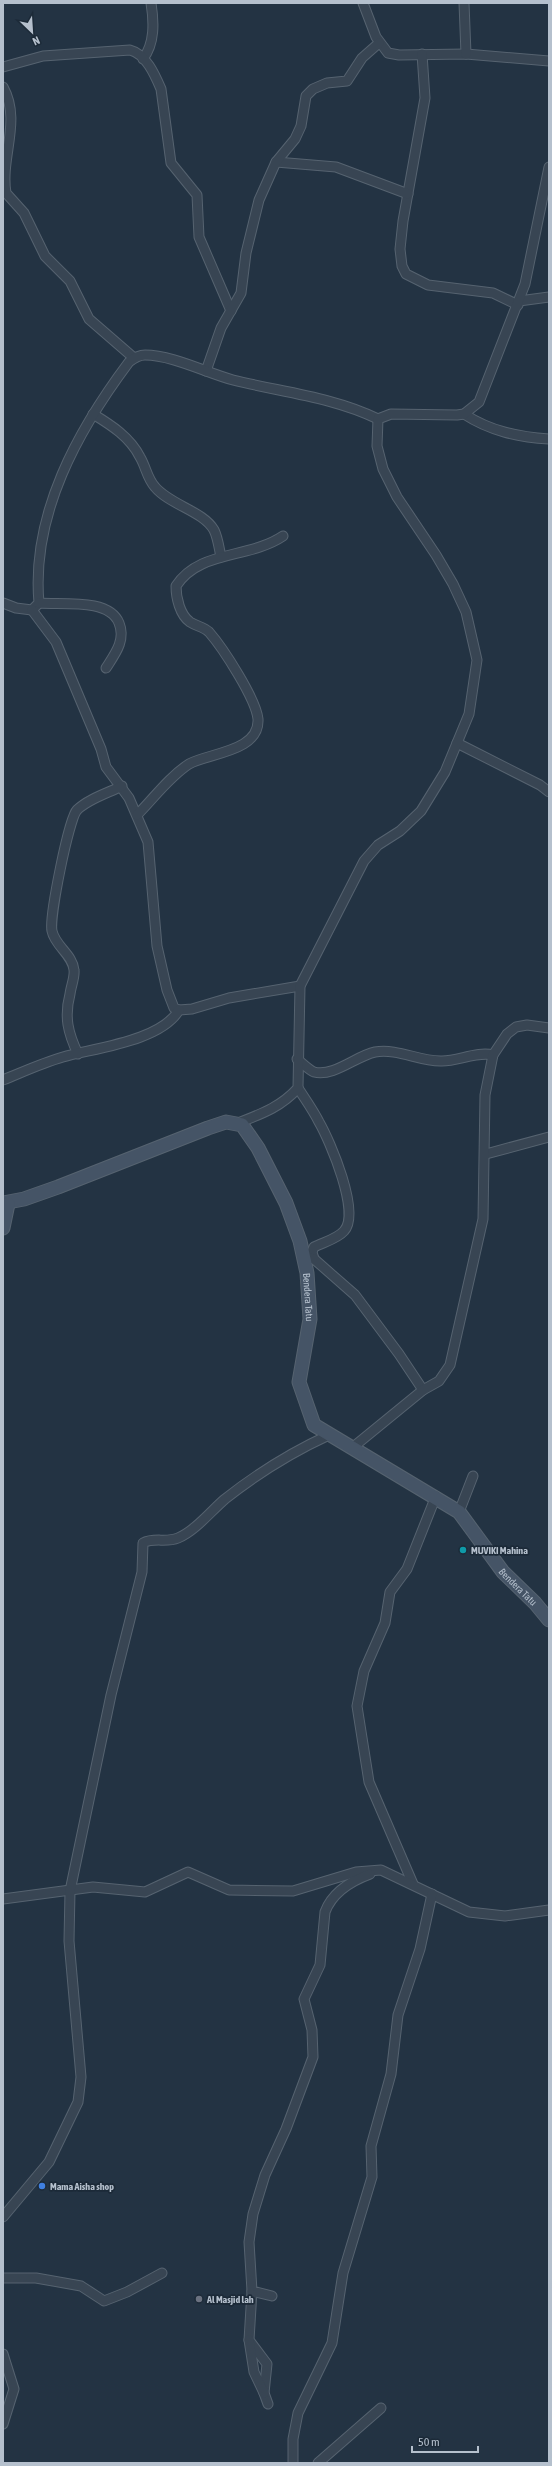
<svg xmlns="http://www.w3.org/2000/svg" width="552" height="2466" font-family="'Asap Condensed',sans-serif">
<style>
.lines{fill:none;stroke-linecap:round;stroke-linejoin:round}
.street-casing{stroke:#566370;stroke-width:11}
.secondary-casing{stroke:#566370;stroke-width:15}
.street{stroke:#384553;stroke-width:9}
.secondary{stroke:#455466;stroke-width:13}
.culture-dot{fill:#0f9aa8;stroke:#1c2a38;stroke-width:1.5}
.shop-dot{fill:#3f7fe0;stroke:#1c2a38;stroke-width:1.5}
.worship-dot{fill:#6b7280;stroke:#1c2a38;stroke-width:1.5}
.labels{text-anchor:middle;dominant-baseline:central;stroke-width:3.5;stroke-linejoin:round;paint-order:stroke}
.street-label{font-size:10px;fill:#b5c0cd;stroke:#1c2a38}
.poi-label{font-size:10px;font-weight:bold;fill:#b5c0cd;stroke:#1c2a38;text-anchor:start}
</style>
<rect width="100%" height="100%" fill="#233343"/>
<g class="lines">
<g class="street-casing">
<g id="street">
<path d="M 363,3 L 376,37 L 388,53 L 399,55 L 466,54 L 549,61"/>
<path d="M 464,3 L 466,54"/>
<path d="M 422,54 L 425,98 L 403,221 L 400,249 L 402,266 L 406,274 L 428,285 L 493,293 L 518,305"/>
<path d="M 143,59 C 155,43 154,22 151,3"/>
<path d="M 3,67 L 43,56 L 130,50 C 146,54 155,75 161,89 L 171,163 L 197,195 L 199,237 L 231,311"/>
<path d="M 3,87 C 22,121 0,157 6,193 L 24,213 L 45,256 L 70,281 L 89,319 L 134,358"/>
<path d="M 276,162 L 336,167 L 408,194"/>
<path d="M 519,301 L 549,297"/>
<path d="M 206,371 L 221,328 L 241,293 L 246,253 L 259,200 L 276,162 L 295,139 L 301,126 L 306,96 L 313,89 L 327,83 L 347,81 L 362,58 L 379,43"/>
<path d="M 93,414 C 111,425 130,437 140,457 C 146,467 147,478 155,487 C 170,505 203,511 214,530 C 218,538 219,548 221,557"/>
<path d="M 464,414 C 490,431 518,437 549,439"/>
<path d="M 3,603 L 16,608 L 32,610 L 39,603 C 31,514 78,430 129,362 C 134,358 139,355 145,355 C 172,355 207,373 233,380 C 281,392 333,397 378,419"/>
<path d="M 39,603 C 62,605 109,598 119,623 C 126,640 115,654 106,668"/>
<path d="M 32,610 L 56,642 L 101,749 L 106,767 L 129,798 L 148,842 L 157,946 L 167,990 L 174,1008 L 179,1010 L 192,1009 L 229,998 L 300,986"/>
<path d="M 457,743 L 540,785 L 549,792"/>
<path d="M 137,815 C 153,799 169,777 189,764 C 208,753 260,752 258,719 C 256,699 223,648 209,632 C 204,627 196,626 190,622 C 180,615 176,598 176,586 C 199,550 249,559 283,536"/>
<path d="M 78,1054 C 68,1033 64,1017 70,994 C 71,986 75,977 74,970 C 73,955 55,946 52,931 C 49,917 69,818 77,810 C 88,799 108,793 122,786"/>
<path d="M 297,1059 C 302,1063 309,1070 314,1072 C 334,1077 356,1056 375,1052 C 398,1048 420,1062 442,1061 C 458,1061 478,1051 493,1055"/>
<path d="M 3,1080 C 23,1072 42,1063 63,1057 C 95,1048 161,1041 179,1010"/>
<path d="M 298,1088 C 305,1099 313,1110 319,1122 C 330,1141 361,1213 344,1231 C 337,1239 324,1242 314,1247 L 312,1252 L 314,1259"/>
<path d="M 238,1123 C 261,1114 281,1107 298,1088 L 300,986 L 364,861 L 378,845 L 400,831 L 421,811 L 445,772 L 469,714 L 477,660 L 466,612 L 453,584 L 436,555 L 397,497 L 383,469 L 377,446 L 378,419 L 391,414 L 457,415 L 464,414 L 479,402 L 525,284 L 549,167"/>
<path d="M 486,1154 L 549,1137"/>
<path d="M 309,1258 L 314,1259 L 355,1295 L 399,1354 L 423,1390"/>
<path d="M 352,1448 L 423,1390 L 439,1381 L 450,1365 L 483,1219 L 485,1095 L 493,1055 L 507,1034 L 516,1027 L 527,1025 L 549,1028"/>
<path d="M 459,1512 L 473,1476"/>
<path d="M 413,1884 L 369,1782 L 357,1706 L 364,1671 L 385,1623 L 390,1592 L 407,1569 L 436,1496"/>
<path d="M 3,1899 L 93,1887 L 145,1892 L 188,1872 L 229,1890 L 293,1891 L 356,1872 L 381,1870 L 469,1912 L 505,1916 L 549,1910"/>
<path d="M 3,2217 L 49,2162 L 78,2102 L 81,2077 L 69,1941 L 70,1891 L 111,1695 L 142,1572 L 143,1543 C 154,1537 166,1543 178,1538 C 195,1531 211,1511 225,1499 C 258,1473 292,1452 329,1435"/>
<path d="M 3,2278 L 36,2278 L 81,2286 L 104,2301 L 127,2292 L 162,2273"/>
<path d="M 252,2291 L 249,2340 L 267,2364 L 264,2393 L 268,2404"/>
<path d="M 272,2296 L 252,2291 L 249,2242 L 253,2214 L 265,2175 L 286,2129 L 313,2057 L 312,2030 L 304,1999 L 320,1965 L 325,1912 C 332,1893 351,1881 370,1874"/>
<path d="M 249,2340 L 254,2372 L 264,2393"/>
<path d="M 3,2354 L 14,2389 L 3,2424"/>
<path d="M 293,2463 L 293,2439 L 298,2413 L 332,2343 L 343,2273 L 372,2177 L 371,2146 L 391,2074 L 398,2015 L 420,1949 L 432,1894"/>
<path d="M 318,2463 L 381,2408"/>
</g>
</g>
<g class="secondary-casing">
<g id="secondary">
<path id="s1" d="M 3,1203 L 24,1199 L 58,1187 L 208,1128 L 226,1122 L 242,1125 L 258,1148 L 286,1203 L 300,1241 L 307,1273 L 310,1319 L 299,1382 L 314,1425 L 459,1512 L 503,1572 L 535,1603 L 549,1620"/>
<path d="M 3,1228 L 8,1204"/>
</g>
</g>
<use href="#street" class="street"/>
<use href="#secondary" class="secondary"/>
</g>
<circle class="culture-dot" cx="463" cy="1550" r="4"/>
<circle class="shop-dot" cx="42" cy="2186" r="4"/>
<circle class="worship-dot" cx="199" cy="2299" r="4"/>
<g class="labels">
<g class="street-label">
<text stroke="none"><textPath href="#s1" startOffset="441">Bendera Tatu</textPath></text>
<text stroke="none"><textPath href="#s1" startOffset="837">Bendera Tatu</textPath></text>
</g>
<g class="poi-label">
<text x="471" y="1550">MUVIKI Mahina</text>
<text x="50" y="2186">Mama Aisha shop</text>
<text x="207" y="2299">Al Masjid lah</text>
</g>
</g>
<rect width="552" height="2466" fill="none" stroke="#b5c0cd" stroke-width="8"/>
<g transform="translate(32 32) rotate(155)" stroke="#1c2a38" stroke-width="3" paint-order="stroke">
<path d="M0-3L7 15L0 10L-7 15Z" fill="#b5c0cd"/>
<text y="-6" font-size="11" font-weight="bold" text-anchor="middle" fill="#b5c0cd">N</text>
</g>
<path d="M412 2446v6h66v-6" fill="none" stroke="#b5c0cd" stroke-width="2"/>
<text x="418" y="2446" font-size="12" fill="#b5c0cd" stroke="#1c2a38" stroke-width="3" paint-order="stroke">50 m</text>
</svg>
